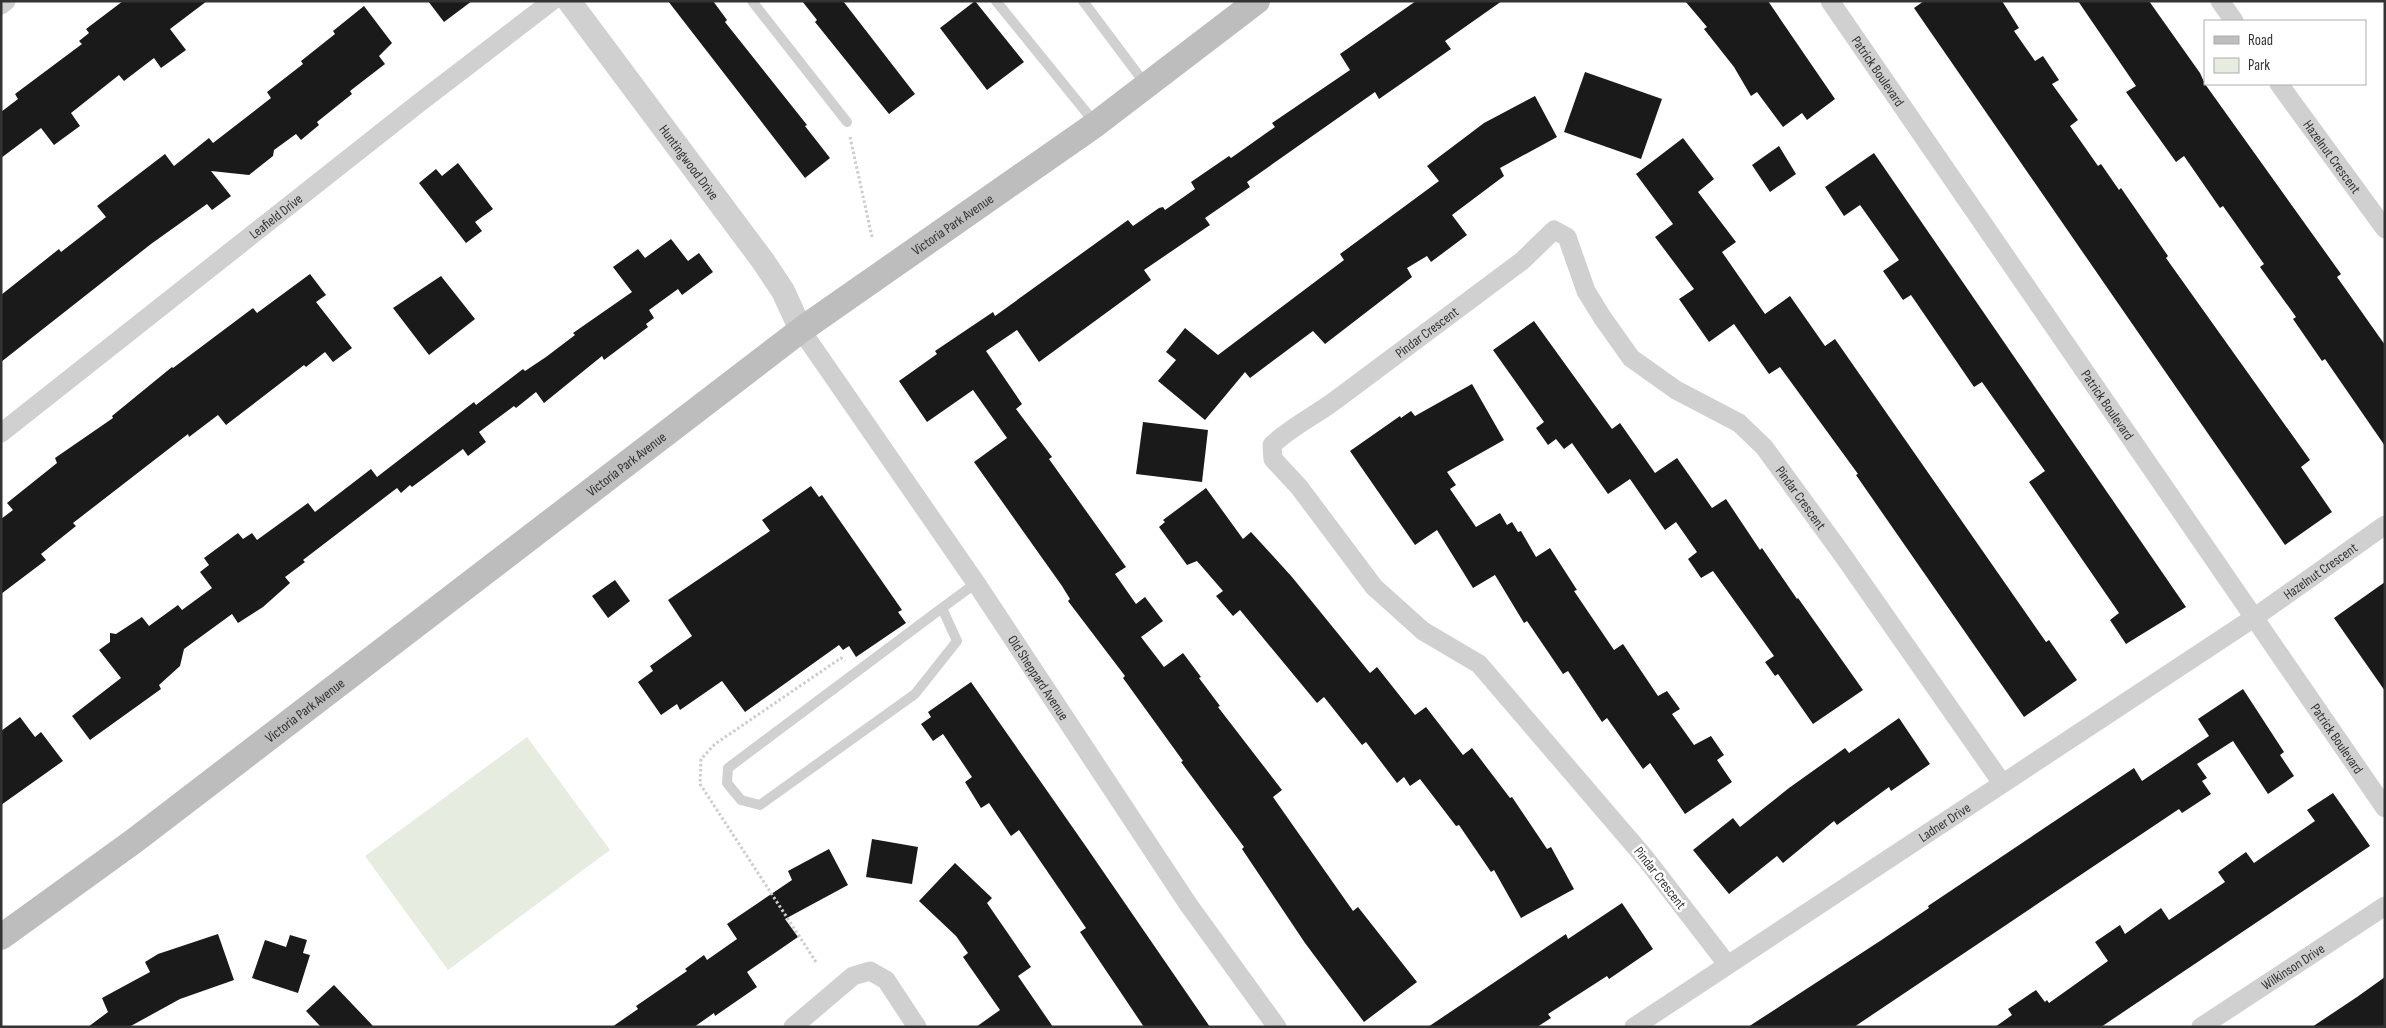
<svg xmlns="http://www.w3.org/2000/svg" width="2386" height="1028" font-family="'Sofia Sans Condensed',sans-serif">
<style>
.green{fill:#e6ecdf}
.building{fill:#1a1a1a}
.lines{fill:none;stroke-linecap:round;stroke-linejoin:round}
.path{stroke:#cdcdcd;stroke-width:3;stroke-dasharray:2.5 2.5;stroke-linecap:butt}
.service{stroke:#d0d0d0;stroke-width:10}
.minor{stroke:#d0d0d0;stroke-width:19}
.tertiary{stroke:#d0d0d0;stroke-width:24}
.secondary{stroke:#bdbdbd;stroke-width:26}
.labels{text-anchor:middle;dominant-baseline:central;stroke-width:5;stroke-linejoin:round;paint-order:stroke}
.street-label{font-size:14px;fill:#333;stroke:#fff}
</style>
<rect width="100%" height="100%" fill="#fff"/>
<path class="green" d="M 527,737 L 610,850 L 448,970 L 365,856 Z"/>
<g class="building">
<path d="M 123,1 L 207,1 L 170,29 L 186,50 L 161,68 L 154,58 L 124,81 L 119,75 L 71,113 L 80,126 L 54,145 L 41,128 L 1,158 L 1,112 L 18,99 L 15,94 L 82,44 L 79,41 L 89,33 L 86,29 Z"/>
<path d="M 428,1 L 472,1 L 444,22 Z"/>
<path d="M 668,1 L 713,1 L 727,20 L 725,22 L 807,125 L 805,126 L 830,158 L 805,178 Z"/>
<path d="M 802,1 L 843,1 L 915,94 L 889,114 L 815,22 L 817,20 Z"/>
<path d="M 975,1 L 1024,62 L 987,90 L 940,28 Z"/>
<path d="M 1416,1 L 1502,1 L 1445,41 L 1451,49 L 1379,99 L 1375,92 L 1247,182 L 1250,187 L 1205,218 L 1210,225 L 1144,270 L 1151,280 L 1039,362 L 1017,330 L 986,351 L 1022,404 L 1016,409 L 1052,457 L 1049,459 L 1126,567 L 1115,574 L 1136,604 L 1145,597 L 1163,621 L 1141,637 L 1164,667 L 1183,653 L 1201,677 L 1199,678 L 1220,706 L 1218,707 L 1282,790 L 1273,797 L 1353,911 L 1358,907 L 1417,982 L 1364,1022 L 1305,943 L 1242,849 L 1244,847 L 1181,762 L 1183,761 L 1123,678 L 1125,676 L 1068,601 L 1070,599 L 1062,586 L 974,462 L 1007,438 L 973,390 L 927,422 L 899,381 L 937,354 L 935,351 L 993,312 L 995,316 L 1128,220 L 1133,226 L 1159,208 L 1163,207 L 1165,210 L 1195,189 L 1191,182 L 1229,156 L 1231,158 L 1275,127 L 1272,123 L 1350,70 L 1340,54 Z"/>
<path d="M 1685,1 L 1768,1 L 1835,99 L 1807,120 L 1802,113 L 1783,127 L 1757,92 L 1751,96 L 1734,67 L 1704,29 L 1707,27 Z"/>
<path d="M 1924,1 L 2002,1 L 2019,28 L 2014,31 L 2035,61 L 2043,56 L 2059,80 L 2052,84 L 2078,120 L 2070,126 L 2098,166 L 2101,164 L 2119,190 L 2121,188 L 2168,256 L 2166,258 L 2310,460 L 2301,467 L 2332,512 L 2285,545 L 1914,8 Z"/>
<path d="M 2078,1 L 2149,1 L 2200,73 L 2205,84 L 2341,274 L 2337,277 L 2385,345 L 2385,446 L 2325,359 L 2322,361 L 2293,319 L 2296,317 L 2260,267 L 2264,264 L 2223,206 L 2220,208 L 2184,156 L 2176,162 L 2126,92 L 2136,86 Z"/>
<path d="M 364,6 L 392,43 L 379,56 L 385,64 L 350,91 L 352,94 L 317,122 L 319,125 L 301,140 L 296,134 L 274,150 L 273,156 L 249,175 L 211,171 L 231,196 L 212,210 L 207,204 L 151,244 L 1,362 L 1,295 L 59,249 L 61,252 L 106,217 L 97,206 L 165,154 L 174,166 L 209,138 L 213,143 L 271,98 L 267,92 L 303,64 L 301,61 L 335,34 L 333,31 Z"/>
<path d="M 1585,72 L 1662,99 L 1641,159 L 1564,132 Z"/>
<path d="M 1535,96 L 1557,137 L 1500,168 L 1504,176 L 1452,215 L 1467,235 L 1431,262 L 1427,256 L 1407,268 L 1412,277 L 1325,344 L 1313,331 L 1250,378 L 1245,372 L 1205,420 L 1158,381 L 1176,360 L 1166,352 L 1185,328 L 1218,355 L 1344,260 L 1340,254 L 1439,181 L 1427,166 L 1484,123 Z"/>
<path d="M 1683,138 L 1714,179 L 1698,192 L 1736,242 L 1722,252 L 1765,314 L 1790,296 L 1825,346 L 1835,339 L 2046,642 L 2049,640 L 2077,680 L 2024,717 L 1856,475 L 1858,474 L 1780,367 L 1769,374 L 1734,324 L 1709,342 L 1679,299 L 1694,289 L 1655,237 L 1673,224 L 1636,174 Z"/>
<path d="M 1779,146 L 1796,174 L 1770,192 L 1752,165 Z"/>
<path d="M 1874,153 L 2186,607 L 2126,644 L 2110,620 L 2119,613 L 2029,482 L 2045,471 L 1982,382 L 1974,387 L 1911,295 L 1903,300 L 1883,271 L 1899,260 L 1860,205 L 1844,216 L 1825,187 Z"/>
<path d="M 458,163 L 493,209 L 475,222 L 482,231 L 466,243 L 419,183 L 436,169 L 442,176 Z"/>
<path d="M 671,239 L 688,261 L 699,253 L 713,272 L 682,295 L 678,289 L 649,310 L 654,318 L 646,324 L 648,327 L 604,360 L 602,356 L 544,403 L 536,392 L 516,408 L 514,406 L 479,432 L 486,442 L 468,456 L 463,449 L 412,487 L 410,485 L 401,493 L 397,488 L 303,560 L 305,562 L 285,577 L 290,583 L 263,607 L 238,623 L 232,614 L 184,649 L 180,666 L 159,685 L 161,689 L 90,740 L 72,716 L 121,678 L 99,650 L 110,642 L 110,633 L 116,634 L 142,617 L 149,626 L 178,605 L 182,610 L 212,588 L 200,572 L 209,565 L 204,558 L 238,533 L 243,539 L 252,533 L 257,540 L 308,503 L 315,512 L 371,469 L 377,477 L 474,402 L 476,405 L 523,369 L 525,371 L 546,357 L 575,335 L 573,333 L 632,292 L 613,267 L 638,249 L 645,258 Z"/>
<path d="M 310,274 L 326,295 L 316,302 L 352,348 L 333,362 L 325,352 L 306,367 L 304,365 L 226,425 L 218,415 L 189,437 L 188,434 L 73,523 L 76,526 L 41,554 L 46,560 L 1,594 L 1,519 L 13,510 L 7,503 L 57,463 L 55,458 L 113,418 L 112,416 L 172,367 L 173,368 L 253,308 L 257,313 Z"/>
<path d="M 441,276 L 475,319 L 429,355 L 393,308 Z"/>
<path d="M 1534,321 L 1612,429 L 1620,423 L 1655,473 L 1677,458 L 1712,508 L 1726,499 L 1760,550 L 1762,548 L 1797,599 L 1798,598 L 1863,690 L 1813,724 L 1778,674 L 1775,676 L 1765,662 L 1774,656 L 1713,571 L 1701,578 L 1688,559 L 1697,552 L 1676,522 L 1665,530 L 1630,479 L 1608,494 L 1572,443 L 1564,449 L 1556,439 L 1548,445 L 1536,428 L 1544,422 L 1493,350 Z"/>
<path d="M 1472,384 L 1504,440 L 1447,472 L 1456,485 L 1450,489 L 1476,527 L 1500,513 L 1507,525 L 1512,522 L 1518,532 L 1521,531 L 1536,557 L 1550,548 L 1577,590 L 1574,591 L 1614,650 L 1623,644 L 1658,696 L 1667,691 L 1680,709 L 1672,714 L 1694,745 L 1711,736 L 1724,755 L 1717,760 L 1732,782 L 1685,814 L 1650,763 L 1643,769 L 1607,718 L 1602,722 L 1568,671 L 1563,674 L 1527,621 L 1524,623 L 1495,575 L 1473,588 L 1437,530 L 1415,545 L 1350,451 L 1400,416 L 1401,418 L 1411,411 L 1415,416 Z"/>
<path d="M 1143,422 L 1208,430 L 1202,482 L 1136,474 Z"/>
<path d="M 811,486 L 819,497 L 822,495 L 902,610 L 898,612 L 906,623 L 856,657 L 849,646 L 843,650 L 839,645 L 745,712 L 722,681 L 680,710 L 677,704 L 661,715 L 638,682 L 653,671 L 650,666 L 692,636 L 668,600 L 770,531 L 762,520 Z"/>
<path d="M 1206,488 L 1243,539 L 1251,532 L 1292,577 L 1370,673 L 1377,667 L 1415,715 L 1426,707 L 1463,755 L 1472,748 L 1510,798 L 1512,797 L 1547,849 L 1551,847 L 1574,889 L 1521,918 L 1494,870 L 1491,872 L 1459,825 L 1456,826 L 1420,779 L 1410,786 L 1404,777 L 1397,783 L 1366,742 L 1362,745 L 1324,697 L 1317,703 L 1240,610 L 1233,616 L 1216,596 L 1223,591 L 1197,561 L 1187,565 L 1159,527 L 1165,522 L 1163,520 Z"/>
<path d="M 615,580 L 630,601 L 608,618 L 592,596 Z"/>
<path d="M 2385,582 L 2385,691 L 2334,618 Z"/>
<path d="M 971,682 L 1087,848 L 1210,1027 L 1144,1027 L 1080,932 L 1086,928 L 1019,830 L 1011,836 L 989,803 L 981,808 L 965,782 L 972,777 L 943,734 L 933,741 L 921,724 L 931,717 L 928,712 Z"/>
<path d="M 2243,689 L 2284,752 L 2280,755 L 2294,776 L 2268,794 L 2233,741 L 2197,764 L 2207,778 L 2202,781 L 2211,794 L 2182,813 L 2179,809 L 1854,1027 L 1748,1027 L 1880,941 L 1929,908 L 1928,906 L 2134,768 L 2142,781 L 2209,736 L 2198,719 Z"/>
<path d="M 20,717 L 35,737 L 41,732 L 63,761 L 1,805 L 1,731 Z"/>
<path d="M 1899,718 L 1930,764 L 1891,791 L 1889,787 L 1837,825 L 1834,821 L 1783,863 L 1777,856 L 1729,894 L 1693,850 L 1733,818 L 1740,827 L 1789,788 L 1845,748 L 1849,753 Z"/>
<path d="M 2333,793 L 2370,846 L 2101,1027 L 1995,1027 L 2012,1015 L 2008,1009 L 2036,990 L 2045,1002 L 2047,1000 L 2049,1003 L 2108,961 L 2095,942 L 2120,925 L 2125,934 L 2161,908 L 2169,920 L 2225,882 L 2218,872 L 2246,852 L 2254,863 L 2315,821 L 2307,810 Z"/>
<path d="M 872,839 L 918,847 L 912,884 L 866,877 Z"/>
<path d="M 829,849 L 848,885 L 785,919 L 798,937 L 747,972 L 757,987 L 715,1016 L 714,1013 L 694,1027 L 612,1027 L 638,1009 L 636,1006 L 687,971 L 685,969 L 704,955 L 707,960 L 737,939 L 727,924 L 792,880 L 788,871 Z"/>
<path d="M 955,863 L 992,898 L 987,903 L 1031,967 L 1018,976 L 1053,1027 L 976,1027 L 1000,1010 L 963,957 L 968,953 L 956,936 L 919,901 Z"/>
<path d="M 1622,903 L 1653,949 L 1609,979 L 1607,976 L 1548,1014 L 1551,1018 L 1537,1027 L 1428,1027 L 1566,934 L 1568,939 Z"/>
<path d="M 218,934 L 234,980 L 180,999 L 129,1027 L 88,1027 L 108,1012 L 102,998 L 150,972 L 145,962 L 158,954 Z"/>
<path d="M 290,935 L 307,940 L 303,953 L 310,955 L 298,993 L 252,978 L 265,940 L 286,947 Z"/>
<path d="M 2385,977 L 2385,1027 L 2312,1027 L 2357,997 Z"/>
<path d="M 334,985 L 374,1027 L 321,1027 L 306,1011 Z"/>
</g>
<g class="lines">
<g class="path">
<path d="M 961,1 L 966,1"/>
<path d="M 850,137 L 872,237"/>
<path d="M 816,962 L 700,784 L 701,759 L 715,744 L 841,658 L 845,661"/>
</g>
<g class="service">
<path d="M 752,1 L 847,122"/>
<path d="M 996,1 L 1095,123"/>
<path d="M 1083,1 L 1146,85"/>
<path d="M 942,608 L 957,641 L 915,694 L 760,805 L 741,800 L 727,783 L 728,768 L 942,608 L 976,583"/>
</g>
<g class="minor">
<path id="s1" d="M 1830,1 L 2385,808"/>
<path d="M 2220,1 L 2234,21"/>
<path d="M 1,5 L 6,1"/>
<path id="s2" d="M 2279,84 L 2385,229"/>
<path id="s3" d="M 801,330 L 976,583 L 1188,904 L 1277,1027"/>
<path id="s4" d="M 1,433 L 419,103 L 552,1"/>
<path id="s5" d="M 1727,964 L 1646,859 L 1479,664 L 1423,631 L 1374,587 L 1299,487 L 1273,459 L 1272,445 C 1290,428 1312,417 1333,402 L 1522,261 L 1554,230 L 1567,237 L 1586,291 L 1602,317 L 1631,358 L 1676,390 L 1739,423 L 1764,447 L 1842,554 L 2002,783"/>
<path d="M 793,1027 L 853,976 L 870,971 L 886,980 L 917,1027"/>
<path id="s6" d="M 1634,1027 L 2255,617 L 2385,525"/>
<path id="s7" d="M 2201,1027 L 2385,906"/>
</g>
<path class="tertiary" id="s8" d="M 569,1 L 763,261 L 783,291 L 801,330"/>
<path class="secondary" id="s9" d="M 1,937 L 134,841 L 801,330 L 1096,124 L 1257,1"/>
</g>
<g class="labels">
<g class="street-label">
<text stroke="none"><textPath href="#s1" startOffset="85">Patrick Boulevard</textPath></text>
<text stroke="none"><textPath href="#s2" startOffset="90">Hazelnut Crescent</textPath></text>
<text stroke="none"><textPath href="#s8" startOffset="201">Huntingwood Drive</textPath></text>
<text stroke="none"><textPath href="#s4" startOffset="350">Leafield Drive</textPath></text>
<text stroke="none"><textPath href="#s9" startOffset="1189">Victoria Park Avenue</textPath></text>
<text stroke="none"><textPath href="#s5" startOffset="889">Pindar Crescent</textPath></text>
<text stroke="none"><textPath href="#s1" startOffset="490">Patrick Boulevard</textPath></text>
<text stroke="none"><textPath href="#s9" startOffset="784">Victoria Park Avenue</textPath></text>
<text stroke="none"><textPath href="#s5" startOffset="1429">Pindar Crescent</textPath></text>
<text stroke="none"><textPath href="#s6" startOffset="824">Hazelnut Crescent</textPath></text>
<text stroke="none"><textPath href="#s3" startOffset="421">Old Sheppard Avenue</textPath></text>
<text stroke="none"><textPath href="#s9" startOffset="379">Victoria Park Avenue</textPath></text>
<text stroke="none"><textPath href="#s1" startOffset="895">Patrick Boulevard</textPath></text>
<text stroke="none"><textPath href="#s6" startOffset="372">Ladner Drive</textPath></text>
<text transform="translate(1660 878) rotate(52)">Pindar Crescent</text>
<text stroke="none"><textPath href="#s7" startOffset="110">Wilkinson Drive</textPath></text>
</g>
</g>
<rect width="2386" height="1028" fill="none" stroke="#333333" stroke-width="5"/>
<rect x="2204" y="20" width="162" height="65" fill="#ffffff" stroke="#adadad"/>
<rect x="2214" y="36" width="25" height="8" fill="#bdbdbd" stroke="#adadad"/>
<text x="2248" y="45" font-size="15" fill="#333333">Road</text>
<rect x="2214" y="58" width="25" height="15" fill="#e6ecdf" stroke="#adadad"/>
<text x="2248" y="70" font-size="15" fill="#333333">Park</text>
</svg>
